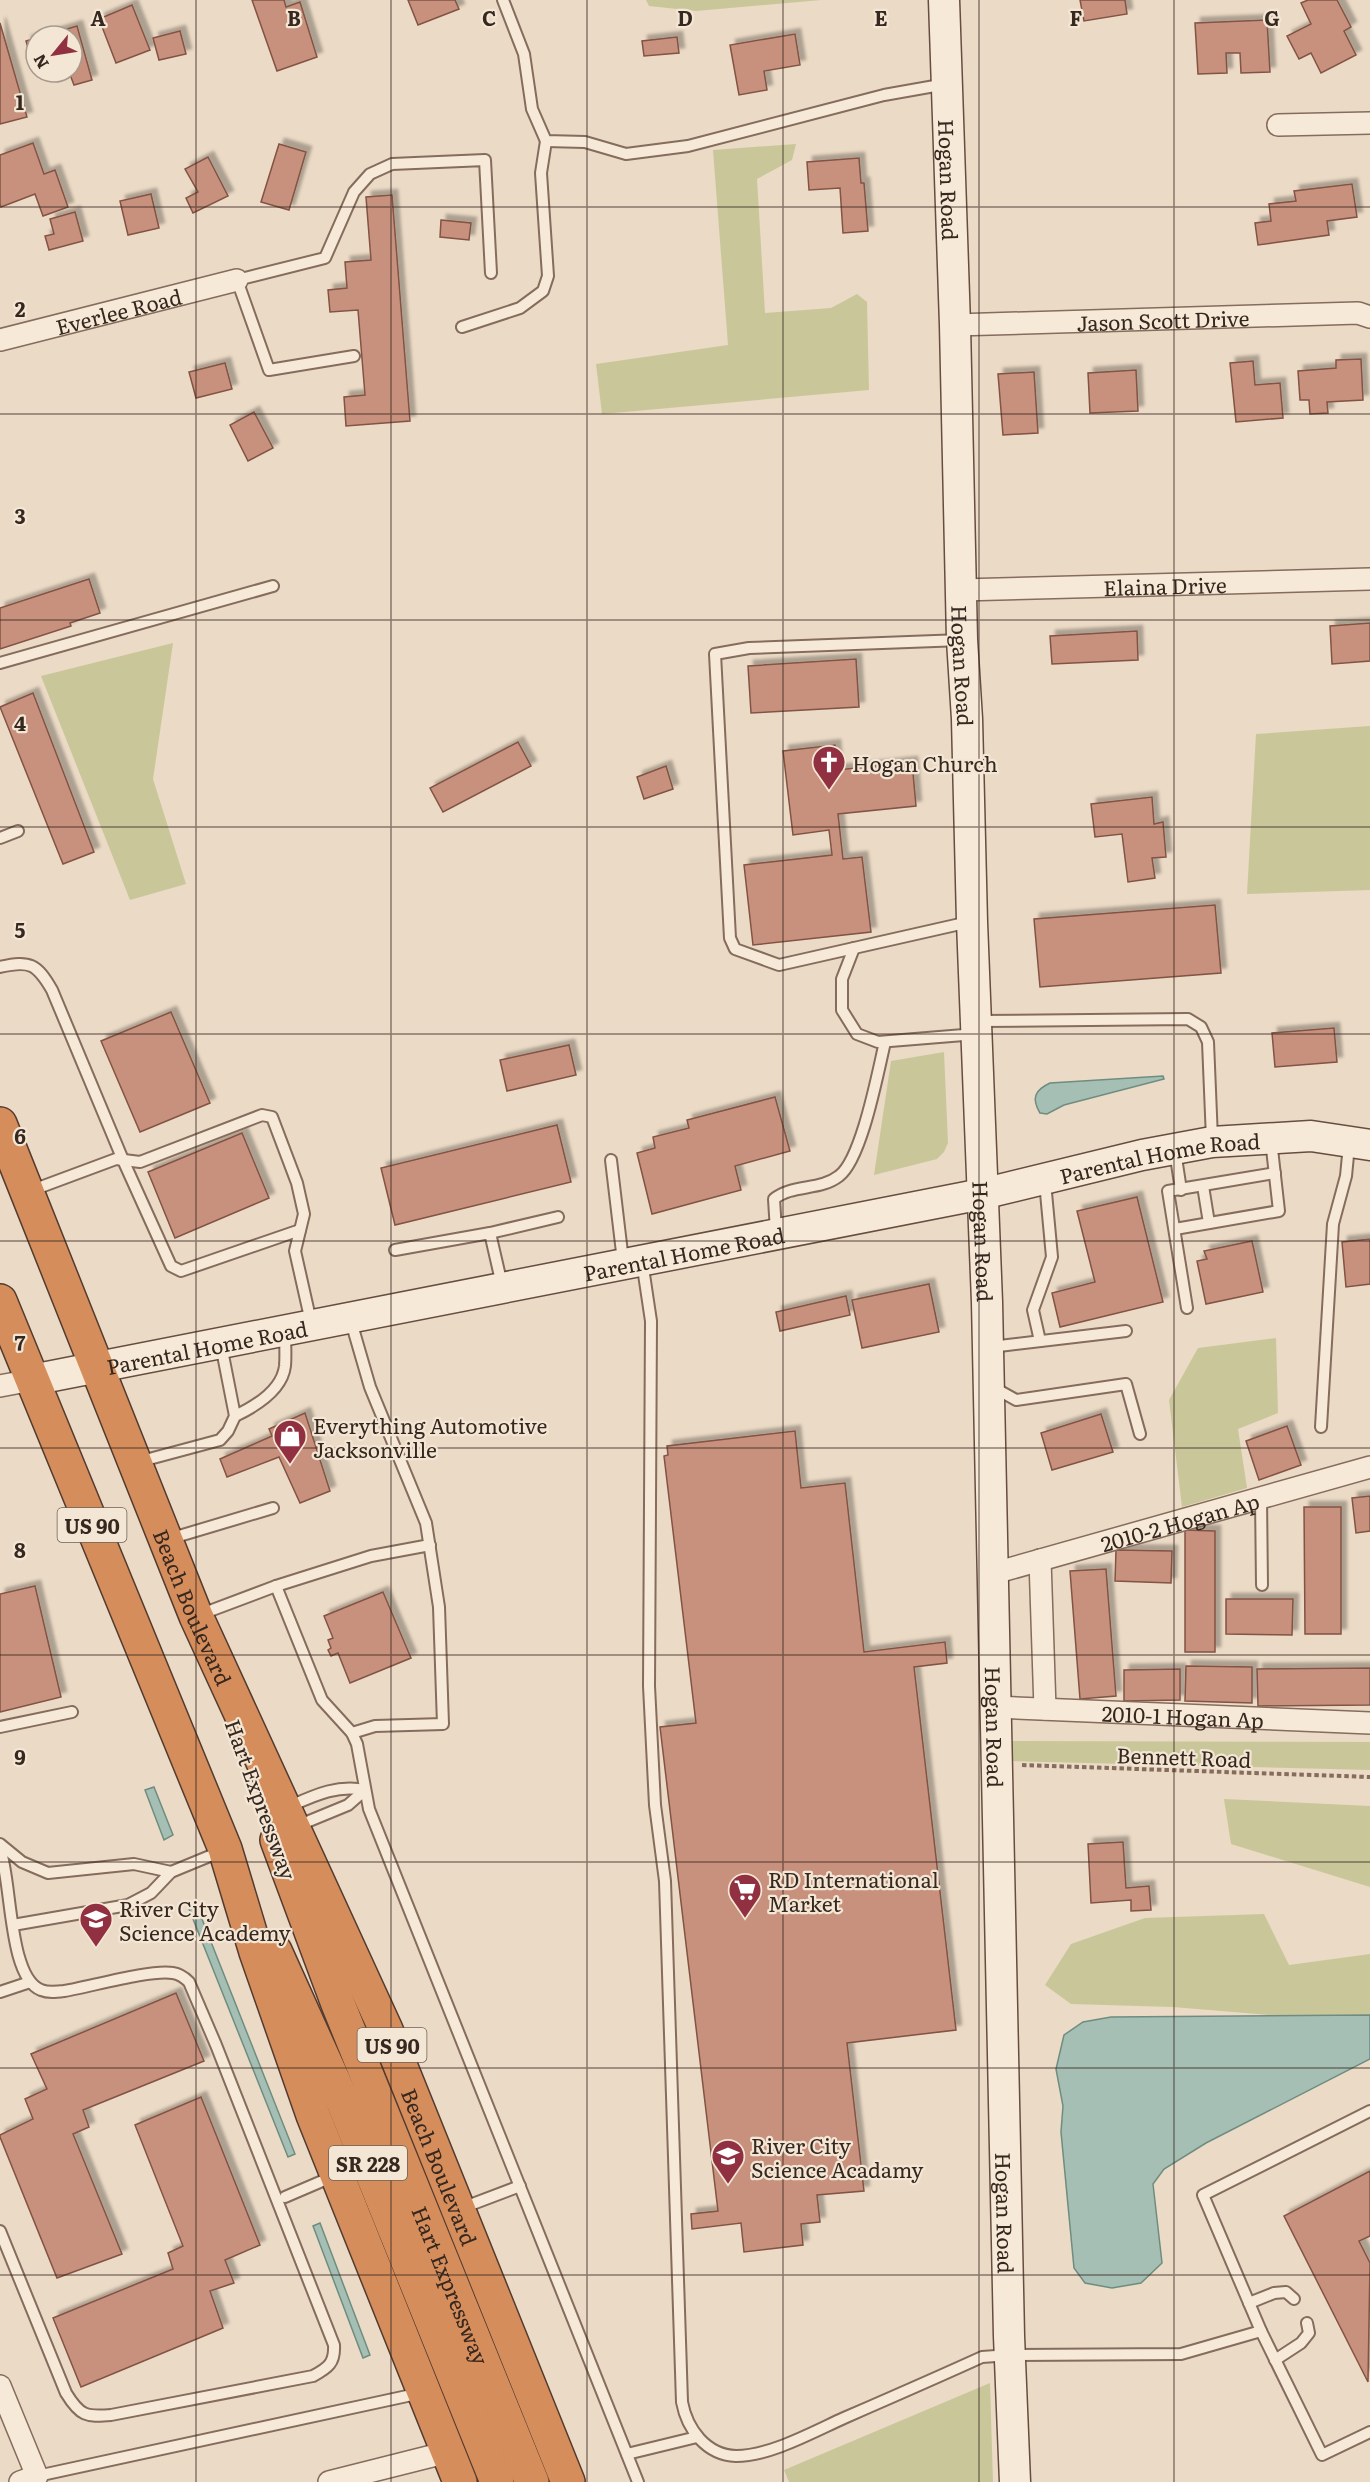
<svg xmlns="http://www.w3.org/2000/svg" width="1370" height="2482" font-family="Literata,serif">
<style>
.green{fill:#c9c79a}
.water{fill:#a6bfb4;stroke:#6e8d80;stroke-width:1.5}
.building{fill:#c7917d;stroke:#835344;stroke-width:1.5;filter:url(#shadow)}
.lines{fill:none;stroke-linecap:round;stroke-linejoin:round}
.lane-casing{stroke:#856c5c;stroke-width:14}
.street-casing{stroke:#856c5c;stroke-width:24}
.secondary-casing{stroke:#674d3f;stroke-width:33}
.highway-casing{stroke:#533b30;stroke-width:36}
.path{stroke:#856c5c;stroke-width:4;stroke-dasharray:4.5 3;stroke-linecap:butt}
.lane{stroke:#f7e9d8;stroke-width:10}
.street{stroke:#f7e9d8;stroke-width:21}
.secondary{stroke:#f7e9d8;stroke-width:30}
.highway{stroke:#d58d5b;stroke-width:33}
.grid{fill:none;stroke:#36271f;stroke-width:1.5;stroke-opacity:0.55}
.labels{text-anchor:middle;dominant-baseline:central;stroke-width:4.5;stroke-linejoin:round;paint-order:stroke}
.shield{fill:#f3e6d4;stroke:#6f6055;stroke-width:1.5}
.shield-label{font-size:20px;font-weight:bold;fill:#36271f}
.street-label{font-size:21px;fill:#36271f;stroke:#f3e6d4}
.poi-label{font-size:21px;fill:#36271f;stroke:#f3e6d4;text-anchor:start}
.grid-label{font-size:20px;text-anchor:middle;font-weight:bold;fill:#36271f;stroke:#f3e6d4;stroke-width:4.5;stroke-linejoin:round;paint-order:stroke}
</style>
<defs>
<filter id="shadow"><feDropShadow dx="5.5" dy="-5.5" stdDeviation="1.5" flood-color="#0004"/></filter>
</defs>
<rect width="100%" height="100%" fill="#ebdac5"/>
<g class="green">
<path d="M 646,0 L 821,0 L 696,11 L 649,6 Z"/>
<path d="M 796,144 L 792,160 L 757,179 L 765,313 L 831,308 L 857,294 L 867,302 L 869,390 L 602,414 L 596,364 L 728,345 L 713,150 Z"/>
<path d="M 173,643 L 153,779 L 186,884 L 130,900 L 41,676 Z"/>
<path d="M 1370,726 L 1370,890 L 1247,894 L 1256,734 Z"/>
<path d="M 944,1052 L 948,1143 L 944,1152 L 937,1159 L 874,1175 L 891,1061 Z"/>
<path d="M 1276,1338 L 1278,1413 L 1238,1429 L 1247,1488 L 1182,1507 L 1169,1400 L 1198,1348 Z"/>
<path d="M 1010,1741 L 1370,1742 L 1370,1770 L 1011,1761 Z"/>
<path d="M 1224,1799 L 1370,1806 L 1370,1887 L 1231,1844 Z"/>
<path d="M 1264,1914 L 1289,1965 L 1370,1954 L 1370,2015 L 1281,2016 L 1173,2007 L 1071,2004 L 1045,1985 L 1071,1944 L 1145,1918 Z"/>
<path d="M 990,2383 L 993,2482 L 789,2482 L 784,2470 Z"/>
</g>
<g class="water">
<path d="M 1163,1076 L 1164,1079 L 1064,1105 L 1047,1114 L 1040,1113 C 1031,1098 1035,1090 1050,1083 Z"/>
<path d="M 154,1787 L 173,1835 L 164,1840 L 145,1790 Z"/>
<path d="M 196,1904 L 295,2154 L 288,2157 L 189,1909 Z"/>
<path d="M 1370,2015 L 1370,2059 L 1206,2143 L 1164,2169 L 1153,2184 L 1162,2263 L 1141,2283 L 1112,2288 L 1085,2283 L 1074,2268 L 1061,2132 L 1063,2106 L 1056,2069 L 1064,2035 L 1083,2022 L 1111,2017 Z"/>
<path d="M 320,2223 L 370,2355 L 363,2358 L 313,2226 Z"/>
</g>
<g class="building">
<path d="M 252,0 L 284,0 L 286,7 L 300,2 L 317,57 L 277,71 Z"/>
<path d="M 408,0 L 455,0 L 459,9 L 418,25 Z"/>
<path d="M 1080,0 L 1125,0 L 1127,14 L 1084,21 Z"/>
<path d="M 1308,0 L 1337,0 L 1351,27 L 1344,31 L 1356,55 L 1321,73 L 1311,53 L 1299,59 L 1287,36 L 1311,24 L 1301,3 Z"/>
<path d="M 132,5 L 150,50 L 116,63 L 99,19 Z"/>
<path d="M 1267,20 L 1270,72 L 1241,73 L 1240,53 L 1226,53 L 1227,73 L 1198,74 L 1195,23 Z"/>
<path d="M 0,23 L 27,117 L 0,124 Z"/>
<path d="M 77,26 L 92,80 L 74,85 L 69,72 L 72,72 L 72,36 L 44,36 Z"/>
<path d="M 180,31 L 186,54 L 159,60 L 153,38 Z"/>
<path d="M 795,34 L 800,65 L 764,71 L 767,90 L 739,95 L 730,45 Z"/>
<path d="M 677,37 L 679,53 L 644,56 L 642,41 Z"/>
<path d="M 36,38 L 36,71 L 35,71 L 26,41 Z"/>
<path d="M 33,143 L 44,174 L 55,170 L 68,207 L 43,216 L 35,194 L 1,207 L 0,204 L 0,155 Z"/>
<path d="M 279,144 L 306,152 L 289,210 L 261,202 Z"/>
<path d="M 208,157 L 228,196 L 193,213 L 186,198 L 198,192 L 185,169 Z"/>
<path d="M 859,158 L 861,183 L 864,183 L 868,231 L 843,233 L 840,188 L 809,190 L 807,162 Z"/>
<path d="M 1352,184 L 1357,217 L 1327,221 L 1329,235 L 1258,245 L 1255,223 L 1271,221 L 1269,204 L 1296,201 L 1294,191 Z"/>
<path d="M 151,194 L 159,228 L 128,235 L 120,201 Z"/>
<path d="M 392,195 L 410,421 L 346,426 L 344,397 L 365,395 L 358,310 L 330,312 L 328,290 L 347,288 L 345,262 L 371,260 L 366,197 Z"/>
<path d="M 75,212 L 83,241 L 49,250 L 45,236 L 54,234 L 50,219 Z"/>
<path d="M 441,220 L 471,223 L 469,240 L 440,237 Z"/>
<path d="M 1361,359 L 1363,400 L 1327,402 L 1328,413 L 1310,414 L 1309,400 L 1300,400 L 1298,371 L 1336,368 L 1336,360 Z"/>
<path d="M 1253,361 L 1255,385 L 1280,383 L 1283,418 L 1236,422 L 1230,363 Z"/>
<path d="M 225,363 L 232,389 L 196,398 L 189,372 Z"/>
<path d="M 1136,370 L 1138,411 L 1090,413 L 1088,373 Z"/>
<path d="M 1034,372 L 1038,433 L 1003,435 L 998,374 Z"/>
<path d="M 254,412 L 273,448 L 248,461 L 230,425 Z"/>
<path d="M 89,579 L 100,613 L 70,623 L 71,626 L 0,649 L 0,608 Z"/>
<path d="M 1370,623 L 1370,661 L 1332,664 L 1330,626 Z"/>
<path d="M 1137,631 L 1138,660 L 1052,664 L 1050,636 Z"/>
<path d="M 856,659 L 859,707 L 751,713 L 748,666 Z"/>
<path d="M 33,693 L 94,852 L 63,864 L 0,707 Z"/>
<path d="M 518,742 L 531,766 L 443,812 L 430,788 Z"/>
<path d="M 835,745 L 837,770 L 912,762 L 916,806 L 838,814 L 843,859 L 862,857 L 871,932 L 753,945 L 744,865 L 832,855 L 829,830 L 793,835 L 783,751 Z"/>
<path d="M 666,766 L 673,789 L 644,799 L 637,777 Z"/>
<path d="M 1152,797 L 1154,824 L 1163,822 L 1166,857 L 1152,858 L 1155,878 L 1128,882 L 1122,834 L 1095,837 L 1091,804 Z"/>
<path d="M 1215,905 L 1221,973 L 1040,987 L 1034,919 Z"/>
<path d="M 171,1012 L 210,1103 L 140,1132 L 101,1041 Z"/>
<path d="M 1334,1028 L 1337,1062 L 1275,1067 L 1272,1033 Z"/>
<path d="M 569,1045 L 576,1075 L 507,1091 L 500,1060 Z"/>
<path d="M 775,1097 L 790,1151 L 735,1166 L 741,1190 L 652,1214 L 637,1153 L 655,1148 L 653,1137 L 689,1128 L 687,1120 Z"/>
<path d="M 557,1125 L 571,1182 L 395,1225 L 381,1168 Z"/>
<path d="M 242,1133 L 269,1198 L 175,1238 L 148,1172 Z"/>
<path d="M 1137,1197 L 1163,1302 L 1060,1327 L 1052,1293 L 1095,1282 L 1077,1211 Z"/>
<path d="M 1370,1239 L 1370,1284 L 1346,1287 L 1342,1242 Z"/>
<path d="M 1252,1241 L 1263,1292 L 1206,1304 L 1197,1261 L 1207,1259 L 1204,1251 Z"/>
<path d="M 929,1284 L 939,1332 L 862,1348 L 852,1300 Z"/>
<path d="M 846,1296 L 850,1315 L 780,1331 L 776,1312 Z"/>
<path d="M 305,1413 L 330,1491 L 300,1503 L 279,1457 L 227,1477 L 220,1459 L 272,1436 L 269,1429 Z"/>
<path d="M 1101,1414 L 1113,1452 L 1052,1470 L 1041,1433 Z"/>
<path d="M 1287,1426 L 1301,1465 L 1259,1480 L 1246,1441 Z"/>
<path d="M 795,1431 L 801,1488 L 845,1483 L 864,1652 L 945,1642 L 947,1663 L 914,1667 L 956,2030 L 847,2043 L 864,2191 L 817,2195 L 820,2222 L 801,2224 L 803,2245 L 744,2252 L 741,2223 L 692,2229 L 691,2214 L 718,2211 L 660,1727 L 696,1723 L 664,1456 L 668,1455 L 667,1446 Z"/>
<path d="M 1370,1496 L 1370,1531 L 1356,1533 L 1352,1498 Z"/>
<path d="M 1304,1507 L 1341,1507 L 1341,1634 L 1305,1634 Z"/>
<path d="M 1185,1530 L 1215,1531 L 1215,1652 L 1185,1652 Z"/>
<path d="M 1116,1550 L 1172,1551 L 1171,1583 L 1115,1581 Z"/>
<path d="M 1106,1569 L 1116,1696 L 1080,1699 L 1070,1571 Z"/>
<path d="M 35,1586 L 61,1697 L 0,1712 L 0,1594 Z"/>
<path d="M 383,1592 L 411,1658 L 350,1683 L 338,1653 L 331,1656 L 328,1650 L 331,1648 L 328,1640 L 333,1638 L 324,1616 Z"/>
<path d="M 1226,1599 L 1293,1599 L 1292,1635 L 1226,1634 Z"/>
<path d="M 1186,1666 L 1252,1667 L 1252,1703 L 1185,1701 Z"/>
<path d="M 1370,1668 L 1370,1705 L 1258,1706 L 1257,1669 Z"/>
<path d="M 1180,1669 L 1180,1700 L 1124,1701 L 1124,1670 Z"/>
<path d="M 1123,1842 L 1126,1888 L 1149,1886 L 1151,1910 L 1131,1911 L 1131,1900 L 1091,1903 L 1088,1844 Z"/>
<path d="M 176,1993 L 204,2061 L 83,2110 L 89,2127 L 73,2134 L 122,2254 L 57,2278 L 0,2137 L 0,2135 L 33,2119 L 25,2099 L 47,2089 L 31,2054 Z"/>
<path d="M 201,2097 L 260,2245 L 225,2260 L 234,2283 L 210,2291 L 223,2328 L 81,2387 L 53,2318 L 173,2269 L 168,2253 L 183,2246 L 135,2125 Z"/>
<path d="M 1370,2171 L 1370,2236 L 1359,2241 L 1370,2263 L 1368,2382 L 1284,2216 Z"/>
</g>
<g class="lines">
<g class="lane-casing">
<g id="lane">
<path d="M 503,0 L 524,54 L 532,109 L 546,141 L 585,142 L 626,154 L 688,146 L 884,95 L 946,84"/>
<path d="M 462,327 L 520,308 L 543,291 L 548,276 L 541,173 L 546,141"/>
<path d="M 354,356 L 269,370 L 237,280 L 325,258 L 354,192 L 370,174 L 392,164 L 485,160 L 491,273"/>
<path d="M 962,640 L 749,648 L 715,654 L 730,938 L 735,949 L 779,965 L 969,922"/>
<path d="M 0,663 L 273,586"/>
<path d="M 0,838 L 18,831"/>
<path d="M 854,948 L 842,979 L 842,1010 L 857,1034 L 878,1042 L 976,1034"/>
<path d="M 0,967 C 30,960 37,964 52,990 L 123,1160 L 171,1266 L 181,1271 L 300,1230"/>
<path d="M 979,1021 L 1188,1019 L 1201,1027 L 1208,1042 L 1212,1139"/>
<path d="M 1175,1151 L 1181,1190"/>
<path d="M 611,1160 L 623,1261"/>
<path d="M 1203,1186 L 1209,1223"/>
<path d="M 30,1191 L 116,1159 L 140,1162 L 262,1115 L 272,1117 L 297,1183 L 304,1214 L 295,1251 L 311,1322"/>
<path d="M 1175,1229 L 1279,1211 L 1271,1140"/>
<path d="M 776,1231 L 774,1199 C 792,1184 820,1191 839,1176 C 862,1159 878,1071 885,1042"/>
<path d="M 490,1233 L 558,1217"/>
<path d="M 395,1250 L 490,1233 L 502,1285"/>
<path d="M 642,1261 L 651,1321 L 649,1686 L 655,1805 L 665,1881 L 682,2402 C 687,2429 706,2455 736,2456 C 770,2456 813,2432 844,2418 C 890,2398 936,2378 982,2357 L 1010,2355 L 1181,2354 L 1261,2331 L 1322,2455 L 1370,2432"/>
<path d="M 1187,1308 L 1168,1191 L 1275,1173"/>
<path d="M 350,1318 L 370,1387 L 426,1523 L 439,1607 L 443,1724 L 375,1726 L 352,1733"/>
<path d="M 1040,1341 L 1033,1310 L 1052,1257 L 1045,1182"/>
<path d="M 991,1347 L 1126,1331"/>
<path d="M 991,1386 L 1016,1400 L 1126,1384 L 1140,1434"/>
<path d="M 235,1416 C 254,1407 282,1391 285,1366 C 286,1355 285,1343 285,1332"/>
<path d="M 1321,1427 L 1333,1224 L 1346,1176 L 1349,1145"/>
<path d="M 138,1462 L 220,1440 L 228,1431 L 235,1416 L 221,1345"/>
<path d="M 1261,1498 L 1262,1585"/>
<path d="M 169,1539 L 273,1508"/>
<path d="M 276,1586 L 322,1700 L 352,1733 L 357,1744 L 369,1809 L 638,2482"/>
<path d="M 199,1615 L 276,1586 L 371,1556 L 430,1545"/>
<path d="M 0,1727 L 72,1712"/>
<path d="M 288,1807 C 313,1796 337,1784 365,1790"/>
<path d="M 297,1826 L 348,1805 L 365,1790"/>
<path d="M 0,1844 L 22,1862 L 48,1873 L 134,1864 L 171,1872"/>
<path d="M 0,1849 C 12,1882 8,1977 41,1990 C 48,1993 56,1992 64,1991 C 89,1987 151,1969 173,1973 C 180,1974 184,1977 189,1982 L 216,2045 L 334,2345 C 335,2363 328,2368 313,2376 L 111,2415 C 86,2417 80,2416 66,2393 L 0,2231"/>
<path d="M 13,1925 L 128,1905 L 151,1893 L 171,1872 L 222,1851"/>
<path d="M 0,1992 L 30,1982"/>
<path d="M 285,2197 L 334,2176"/>
<path d="M 462,2208 L 520,2186"/>
<path d="M 1249,2303 L 1274,2293 L 1286,2292 L 1294,2299"/>
<path d="M 1261,2331 L 1203,2195 L 1370,2111"/>
<path d="M 1275,2360 L 1301,2343 L 1309,2333 L 1307,2323"/>
<path d="M 627,2454 L 697,2437"/>
<path d="M 37,2476 L 421,2393"/>
</g>
</g>
<g class="street-casing">
<g id="street">
<path d="M 1278,125 L 1370,123"/>
<path id="s1" d="M 955,325 L 1358,313 L 1370,317"/>
<path id="s2" d="M 0,340 L 237,280"/>
<path id="s3" d="M 961,590 L 1370,579"/>
<path d="M 0,1386 L 32,1380"/>
<path d="M 1040,1560 L 1045,1709"/>
<path id="s4" d="M 991,1574 L 1370,1467"/>
<path id="s5" d="M 995,1707 L 1370,1723"/>
<path d="M 0,2386 L 37,2476 L 20,2482"/>
<path d="M 329,2482 L 448,2452 L 449,2464"/>
</g>
</g>
<g class="secondary-casing">
<g id="secondary">
<path id="s6" d="M 944,0 L 955,325 L 962,640 L 967,719 L 972,922 L 987,1302 L 1009,2336 L 1015,2482"/>
<path id="s7" d="M 32,1380 L 982,1194 L 1142,1155 L 1212,1142 L 1311,1136 L 1370,1145"/>
</g>
</g>
<g class="highway-casing">
<g id="highway">
<path id="s8" d="M 0,1124 L 196,1616 L 386,2030 L 568,2482"/>
<path d="M 0,1301 L 225,1849 L 256,1952 L 313,2115 L 460,2482"/>
<path id="s9" d="M 277,1840 L 338,2004 L 532,2482"/>
<path d="M 275,1951 L 344,2104 L 497,2482"/>
</g>
</g>
<path class="path" d="M 1022,1765 L 1370,1777"/>
<use href="#lane" class="lane"/>
<use href="#street" class="street"/>
<use href="#secondary" class="secondary"/>
<use href="#highway" class="highway"/>
</g>
<path class="grid" d="M 196,0 L 196,2482M 391,0 L 391,2482M 587,0 L 587,2482M 783,0 L 783,2482M 979,0 L 979,2482M 1174,0 L 1174,2482M 0,207 L 1370,207M 0,414 L 1370,414M 0,620 L 1370,620M 0,827 L 1370,827M 0,1034 L 1370,1034M 0,1241 L 1370,1241M 0,1448 L 1370,1448M 0,1655 L 1370,1655M 0,1862 L 1370,1862M 0,2068 L 1370,2068M 0,2275 L 1370,2275"/>
<defs>
<g id="church-pin" transform="scale(1.725)"><path d="M0 17L-7.5 6A9.5 9.5 0 1 1 7.5 6Z" fill="#913040" stroke="#f3e6d4"/><path d="M-1.2-6h2.4v3.5h3.3v2.4h-3.3V6h-2.4V-.1h-3.3v-2.4h3.3Z" fill="#fff"/></g>
<g id="shop-pin" transform="scale(1.725)"><path d="M0 17L-7.5 6A9.5 9.5 0 1 1 7.5 6Z" fill="#913040" stroke="#f3e6d4"/><path d="M-5-2.5h2.3a2.7 3.5 0 0 1 5.4 0H5L5.5 6h-11ZM-1.5-2.5h3a1.5 2.3 0 0 0-3 0Z" fill="#fff"/></g>
<g id="supermarket-pin" transform="scale(1.725)"><path d="M0 17L-7.5 6A9.5 9.5 0 1 1 7.5 6Z" fill="#913040" stroke="#f3e6d4"/><path d="M-6-5.5h2.5l.6 2H6L4.5 2H-2.5L-4.4-4H-6ZM-1.5 3.2a1.3 1.3 0 1 0 .1 0ZM3 3.2a1.3 1.3 0 1 0 .1 0Z" fill="#fff"/></g>
<g id="school-pin" transform="scale(1.725)"><path d="M0 17L-7.5 6A9.5 9.5 0 1 1 7.5 6Z" fill="#913040" stroke="#f3e6d4"/><path d="M0-5L7-2L0 1L-7-2ZM-4 1L0 2.5L4 1V4Q0 6-4 4Z" fill="#fff"/></g>
</defs>
<g fill-rule="evenodd">
<use href="#church-pin" x="829" y="762"/>
<use href="#shop-pin" x="290" y="1436"/>
<use href="#supermarket-pin" x="745" y="1890"/>
<use href="#school-pin" x="96" y="1919"/>
<use href="#school-pin" x="728" y="2156"/>
</g>
<g class="labels">
<g class="shield">
<rect x="57.5" y="1508" width="69" height="34" rx="4.5"/>
<rect x="357.5" y="2028" width="69" height="34" rx="4.5"/>
<rect x="329" y="2146" width="78" height="34" rx="4.5"/>
</g>
<g class="shield-label">
<text x="92" y="1525">US 90</text>
<text x="392" y="2045">US 90</text>
<text x="368" y="2163">SR 228</text>
</g>
<g class="street-label">
<text stroke="none"><textPath href="#s6" startOffset="180">Hogan Road</textPath></text>
<text stroke="none"><textPath href="#s2" startOffset="122">Everlee Road</textPath></text>
<text stroke="none"><textPath href="#s1" startOffset="208">Jason Scott Drive</textPath></text>
<text stroke="none"><textPath href="#s3" startOffset="204">Elaina Drive</textPath></text>
<text stroke="none"><textPath href="#s6" startOffset="666">Hogan Road</textPath></text>
<text stroke="none"><textPath href="#s7" startOffset="1150">Parental Home Road</textPath></text>
<text stroke="none"><textPath href="#s6" startOffset="1242">Hogan Road</textPath></text>
<text stroke="none"><textPath href="#s7" startOffset="664">Parental Home Road</textPath></text>
<text stroke="none"><textPath href="#s7" startOffset="178">Parental Home Road</textPath></text>
<text stroke="none"><textPath href="#s4" startOffset="196">2010-2 Hogan Ap</textPath></text>
<text stroke="none"><textPath href="#s8" startOffset="520">Beach Boulevard</textPath></text>
<text stroke="none"><textPath href="#s5" startOffset="188">2010-1 Hogan Ap</textPath></text>
<text stroke="none"><textPath href="#s6" startOffset="1728">Hogan Road</textPath></text>
<text transform="translate(1184 1756) rotate(2)">Bennett Road</text>
<text transform="translate(262 1799) rotate(70)">Hart Expressway</text>
<text stroke="none"><textPath href="#s8" startOffset="1132">Beach Boulevard</textPath></text>
<text stroke="none"><textPath href="#s6" startOffset="2214">Hogan Road</textPath></text>
<text stroke="none"><textPath href="#s9" startOffset="478">Hart Expressway</textPath></text>
</g>
<g class="poi-label">
<text x="852" y="762">Hogan Church</text>
<text x="313" y="1424">Everything Automotive<tspan x="313" dy="24">Jacksonville</tspan></text>
<text x="768" y="1878">RD International<tspan x="768" dy="24">Market</tspan></text>
<text x="119" y="1907">River City<tspan x="119" dy="24">Science Academy</tspan></text>
<text x="751" y="2144">River City<tspan x="751" dy="24">Science Acadamy</tspan></text>
</g>
</g>
<g class="grid-label">
<text x="98" y="26">A</text>
<text x="294" y="26">B</text>
<text x="489" y="26">C</text>
<text x="685" y="26">D</text>
<text x="881" y="26">E</text>
<text x="1076" y="26">F</text>
<text x="1272" y="26">G</text>
<text x="20" y="110">1</text>
<text x="20" y="317">2</text>
<text x="20" y="524">3</text>
<text x="20" y="731">4</text>
<text x="20" y="938">5</text>
<text x="20" y="1144">6</text>
<text x="20" y="1351">7</text>
<text x="20" y="1558">8</text>
<text x="20" y="1765">9</text>
</g>
<g transform="translate(54 54) rotate(240)"><circle r="28" fill="#f3e6d4" stroke="#a79a8c" stroke-width="1.5"/>
<path d="M0-4.5L10 22L0 15L-10 22Z" fill="#913040"/>
<text y="-9" font-size="16" font-weight="bold" text-anchor="middle" fill="#36271f">N</text>
</g>
</svg>
